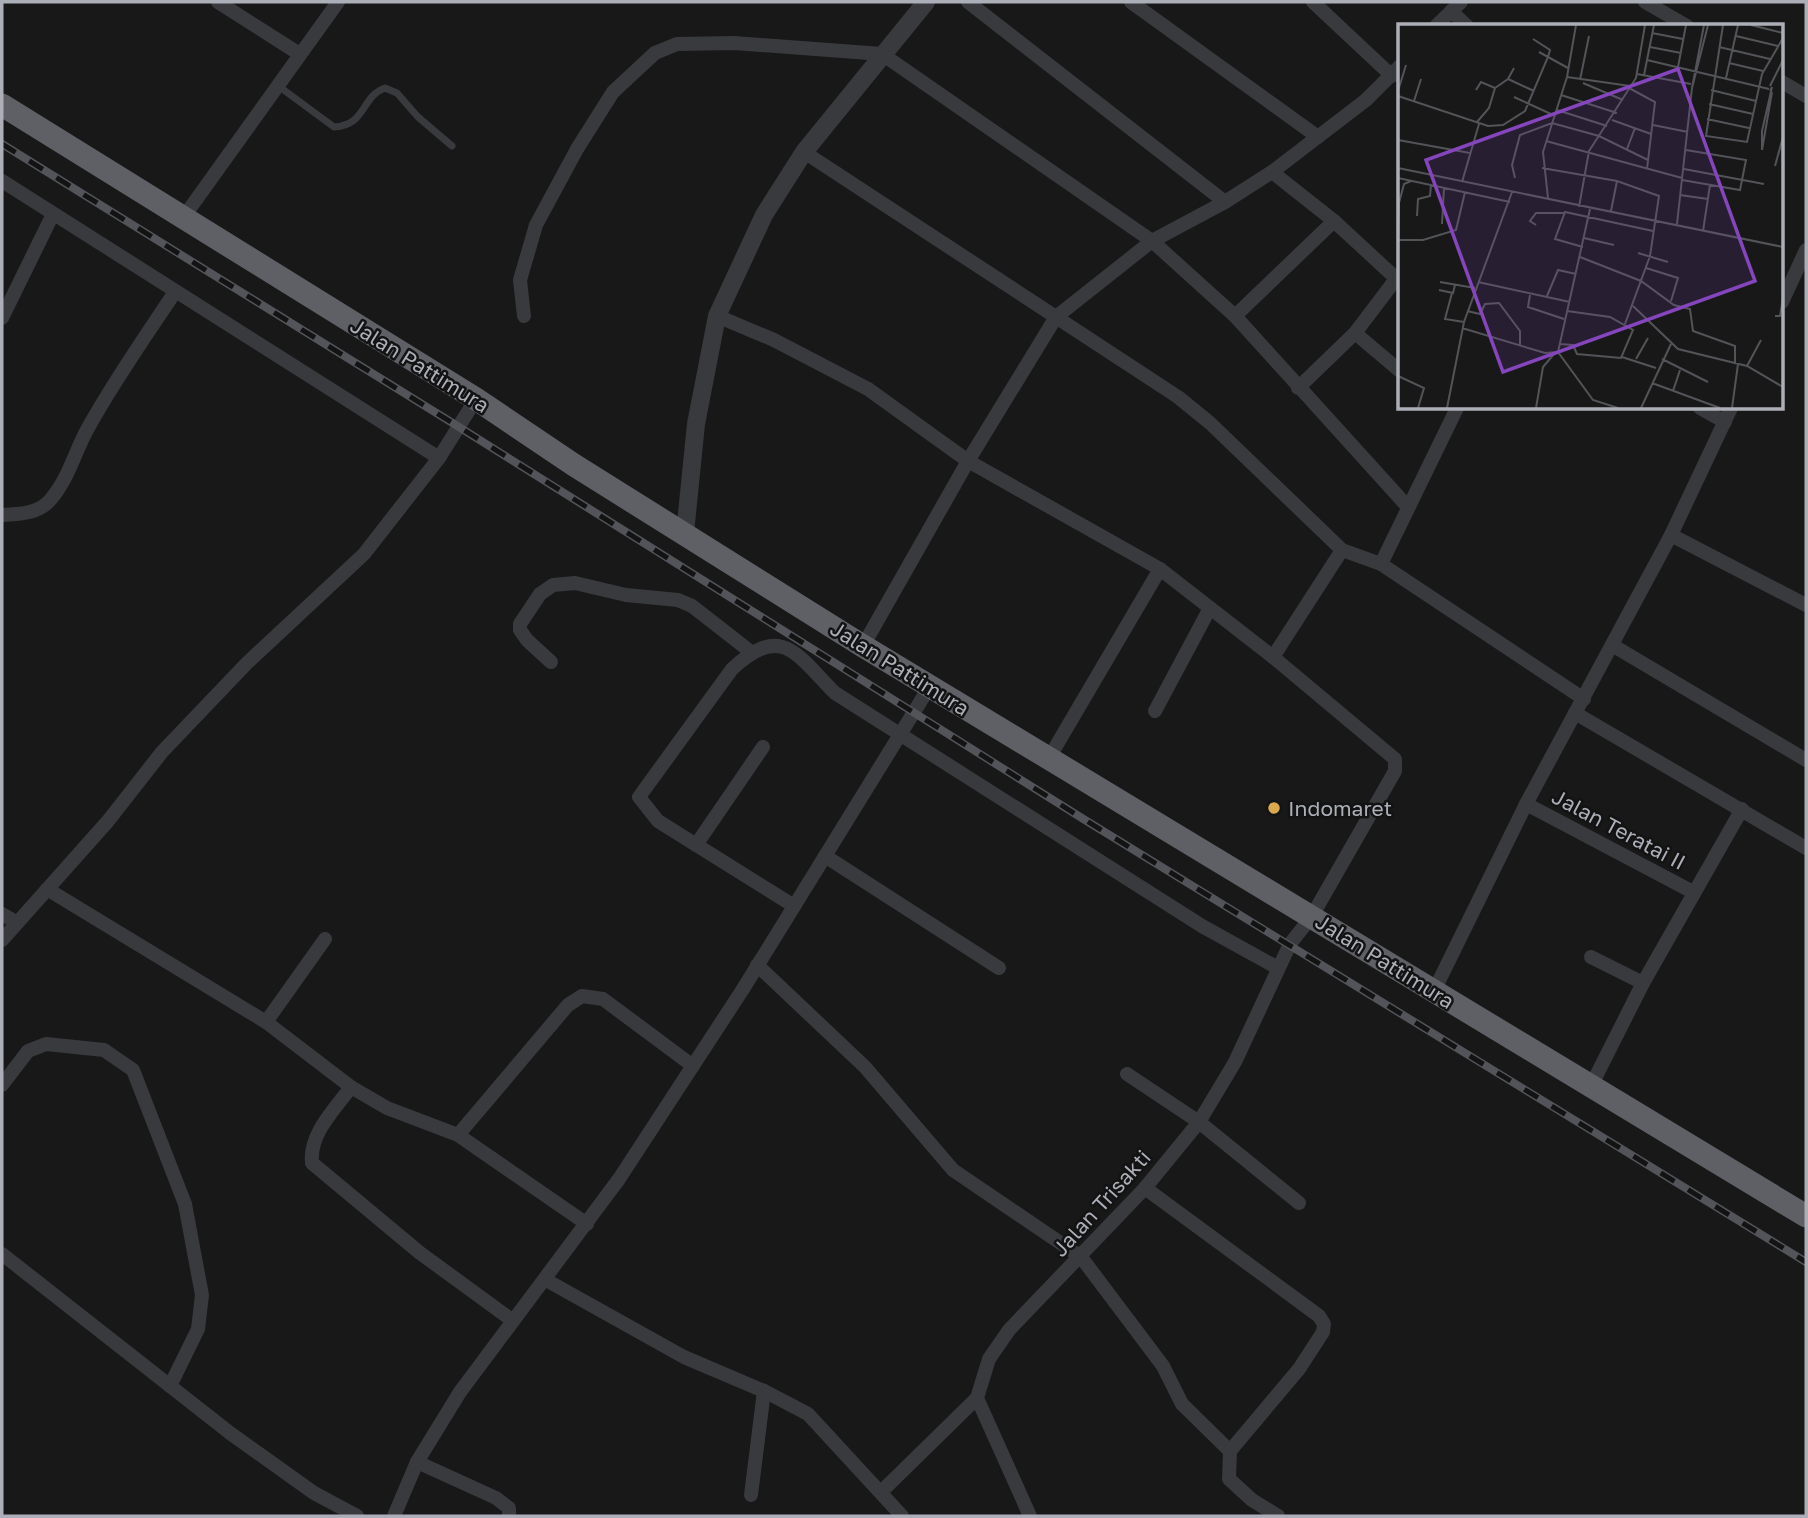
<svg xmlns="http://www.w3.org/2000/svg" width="1808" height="1518" font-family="'Golos Text',sans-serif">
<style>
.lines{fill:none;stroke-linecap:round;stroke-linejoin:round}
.service{stroke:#393a3e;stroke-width:7}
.minor{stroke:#393a3e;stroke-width:14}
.tertiary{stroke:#393a3e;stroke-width:18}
.trunk{stroke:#5e6065;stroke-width:23}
.rail-casing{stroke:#525459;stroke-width:8}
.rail{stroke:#131314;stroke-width:5;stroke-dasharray:16;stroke-linecap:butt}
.poi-dot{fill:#dba84e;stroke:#131314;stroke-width:2.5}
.labels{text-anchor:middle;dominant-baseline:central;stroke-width:5;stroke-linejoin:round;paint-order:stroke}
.street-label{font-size:21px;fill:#acafb7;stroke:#131314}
.poi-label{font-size:21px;fill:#acafb7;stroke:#131314;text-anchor:start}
.inset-road{fill:none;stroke:#535458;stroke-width:2}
.view{fill:#8546bd;fill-opacity:0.15;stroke:#8546bd;stroke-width:3.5}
.inset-edge{fill:none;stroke:#acafb7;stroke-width:3.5}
</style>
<rect width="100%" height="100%" fill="#181819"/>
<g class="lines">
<path class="service" d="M 277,85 L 334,127 C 367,125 361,96 385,88 L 397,93 L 418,117 L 452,146"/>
<g class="minor">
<path d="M 218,2 L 298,53"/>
<path d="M 968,2 L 1225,202"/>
<path d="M 1131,2 L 1318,137"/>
<path d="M 1313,2 L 1392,76"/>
<path d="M 1645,2 L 1687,26"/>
<path d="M 1451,11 L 1467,26"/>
<path d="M 1436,26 L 1461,2"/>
<path d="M 1782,82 L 1806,96"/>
<path d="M 804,152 L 1178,397 L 1210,423 L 1342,550 L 1381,564 L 1584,699"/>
<path d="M 1272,172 L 1334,221 L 1400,282"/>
<path d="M 2,181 L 439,458"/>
<path d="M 183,218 L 338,2"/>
<path d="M 1782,302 L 1806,250"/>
<path d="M 524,316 L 520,280 L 536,225 L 577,149 L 613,92 L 655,53 L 677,44 L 734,43 L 882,54 L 1152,241 L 1235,316 L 1407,506"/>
<path d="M 717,316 L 774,340 L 868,389 L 968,461 L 1160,569 L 1273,657 L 1395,759 L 1395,771 L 1312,916 L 1290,944 L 1235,1062 L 1199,1122 L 1145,1188 L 1009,1330 L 989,1359 L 977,1398 L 1030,1516"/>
<path d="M 1235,316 L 1334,221"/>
<path d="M 2,318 L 53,214"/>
<path d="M 1355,333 L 1400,371"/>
<path d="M 1298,388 L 1355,333 L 1396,279"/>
<path d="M 1700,408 L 1725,422"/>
<path d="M 2,515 C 20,514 39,514 51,499 C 69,478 75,451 88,428 C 114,381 145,337 175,292"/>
<path d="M 1671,535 L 1806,605"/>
<path d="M 1381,564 L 1457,408"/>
<path d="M 1612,645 L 1806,760"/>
<path d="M 863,646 L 968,461 L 1056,317 L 1152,241 L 1225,202 L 1272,172 L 1366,100 L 1400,66"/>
<path d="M 1273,657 L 1342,550"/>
<path d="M 551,662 L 527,640 L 520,630 L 520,624 L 540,594 L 553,585 L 575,583 L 626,595 L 678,600 L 692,606 L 751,652"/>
<path d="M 1155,711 L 1210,608"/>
<path d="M 1575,713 L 1806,848"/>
<path d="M 1049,758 L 1160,569"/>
<path d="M 1526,804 L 1693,892"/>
<path d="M 696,845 L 763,747"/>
<path d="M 825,856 L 999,968"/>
<path d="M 47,889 L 266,1022 L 351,1087 L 387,1108 L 458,1135 L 587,1224"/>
<path d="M 794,906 L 658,821 L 639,797 L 732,669 C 782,622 797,655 835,693 L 1202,926 L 1278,968"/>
<path d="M 2,914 L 16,922"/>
<path d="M 2,940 L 108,821 L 162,752 L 247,663 L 364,554 L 439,458 L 476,399"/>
<path d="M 1591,957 L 1643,983"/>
<path d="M 757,965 L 865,1067 L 953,1170 L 1081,1257 L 1163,1366 L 1182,1404 L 1230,1451"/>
<path d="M 1434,991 L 1526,804 L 1671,535 L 1731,408"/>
<path d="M 266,1022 L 325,939"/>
<path d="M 1127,1074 L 1199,1122 L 1299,1203"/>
<path d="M 2,1085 L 28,1051 L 46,1044 L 104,1050 L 133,1070 L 185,1204 L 202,1295 L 198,1329 L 170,1386"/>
<path d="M 351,1087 C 334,1110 309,1134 312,1163 L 420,1253 L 512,1320"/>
<path d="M 1590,1088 L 1643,983 L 1742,809"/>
<path d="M 458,1135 L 568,1005 L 582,996 L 603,999 L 693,1066"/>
<path d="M 1145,1188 L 1319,1316 L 1324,1324 L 1323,1332 L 1299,1369 L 1230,1451 L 1229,1479 L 1252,1500 L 1278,1516"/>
<path d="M 2,1254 L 230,1433 L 314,1493 L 357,1516"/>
<path d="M 546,1280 L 684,1357 L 764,1391 L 808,1414 L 902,1516"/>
<path d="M 417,1462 L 496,1498 L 509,1508 L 509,1516"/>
<path d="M 881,1492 L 977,1398"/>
<path d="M 751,1495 L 764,1391"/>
<path d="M 394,1516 L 417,1462 L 460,1392 L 619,1179 L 743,989 L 930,686"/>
</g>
<path class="tertiary" d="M 685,533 L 696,424 L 717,316 L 764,215 L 804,152 L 926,2"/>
<path class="trunk" d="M 2,105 L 476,399 L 574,465 L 863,646 L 1806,1216"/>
<g class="rail-casing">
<path id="rail" d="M 2,144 L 459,427 L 1085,820 L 1806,1262"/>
</g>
<use href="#rail" class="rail"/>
</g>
<circle class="poi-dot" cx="1274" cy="808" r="7"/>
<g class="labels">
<g class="street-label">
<text transform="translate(420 365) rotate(32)">Jalan Pattimura</text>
<text transform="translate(900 668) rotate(32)">Jalan Pattimura</text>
<text transform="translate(1619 829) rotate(28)">Jalan Teratai II</text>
<text transform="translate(1385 961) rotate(32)">Jalan Pattimura</text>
<text transform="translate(1101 1203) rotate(-48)">Jalan Trisakti</text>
</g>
<g class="poi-label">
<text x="1288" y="808">Indomaret</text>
</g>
</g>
<g transform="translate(1398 24)">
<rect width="385" height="385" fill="#181819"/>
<path class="inset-road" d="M 306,1 L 294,64 L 310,1M 325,1 L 308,112 L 349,118 L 364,50 L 385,14M 353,1 L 385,9M 254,9 L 285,15M 338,12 L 380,22M 252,23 L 283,29M 321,23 L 372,35M 141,28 L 170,44M 249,36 L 371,65M 331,39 L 365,47M 280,43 L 288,1M 239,50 L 293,60M 246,51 L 256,1M 169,53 L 232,62M 328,54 L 340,1M 110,55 L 136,67M 182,56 L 191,12M 185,59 L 225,76M 372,62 L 385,36M 231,64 L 257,78 L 249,145M 78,66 L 83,58 L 97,64M 313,66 L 358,77M 0,67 L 8,41M 163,71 L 219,89M 0,72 L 90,102 L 105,101 L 127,87 L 150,33 L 152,26 L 135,15M 116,73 L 153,90M 16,77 L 23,55M 311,80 L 355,90M 159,86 L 209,102M 309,95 L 351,104M 214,96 L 253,110M 79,98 L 91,84 L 97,64 L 110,55 L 116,44M 255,101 L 290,108M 0,116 L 72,129M 148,117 L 284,154M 229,125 L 237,104M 364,126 L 364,107 L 374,63 L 372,67M 364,126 L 374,68M 377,142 L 385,113M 0,144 L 385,223M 144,144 L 219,157 L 261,172 L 252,232 L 227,300M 286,145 L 366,160M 0,154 L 112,178M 117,154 L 114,141 L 122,111 L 154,99 L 201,112 L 250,136M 284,156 L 342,166 L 348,136 L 288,126M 64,158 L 81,100M 282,171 L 310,175M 150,174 L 145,128 L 169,53 L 178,1M 181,183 L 191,127 L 238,54 L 247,1M 192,185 L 160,328 L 195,376 L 220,384M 213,187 L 219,157M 19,192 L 20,175 L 32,172 L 33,161M 44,200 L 46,164M 279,200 L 294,64M 138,201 L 132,197 L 138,189 L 166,189M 305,207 L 312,161M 186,214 L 216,221M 0,216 L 25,216 L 58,206 L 67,168M 0,216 L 1,179 L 6,160 L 13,157M 185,223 L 157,215 L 167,188 L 255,207M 240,229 L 270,238M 182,233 L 243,257 L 276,281 L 292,285 L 295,307 L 337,322 L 337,339M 248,244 L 280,254 L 273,277M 42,258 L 77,264M 80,258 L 172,278M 41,266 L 55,269 L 57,261M 54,269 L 47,295 L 66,298M 132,271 L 130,283 L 166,295M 149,272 L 160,246 L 178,250M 235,282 L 280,325 L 349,342 L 385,363M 69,287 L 82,290 L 87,280 L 101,279 L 122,307 L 122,321M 377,292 L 382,292 L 385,274M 64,304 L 147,329 L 159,328M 161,320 L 175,321 L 179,330 L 223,334 L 235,306 L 212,293 L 169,287M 224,333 L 258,344M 238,335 L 250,314M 264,335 L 310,358M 349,342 L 363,316M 0,352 L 26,364 L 20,384M 254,359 L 322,384M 275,367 L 282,346M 49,384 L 66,298 L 114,168M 138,384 L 145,343 L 156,330M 243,384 L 273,320M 334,384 L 340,340"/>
<path class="view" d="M 280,45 L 357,257 L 105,348 L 28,136 Z"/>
<rect width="385" height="385" class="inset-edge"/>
</g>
<rect width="1808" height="1518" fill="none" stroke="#acafb7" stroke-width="7"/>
</svg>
